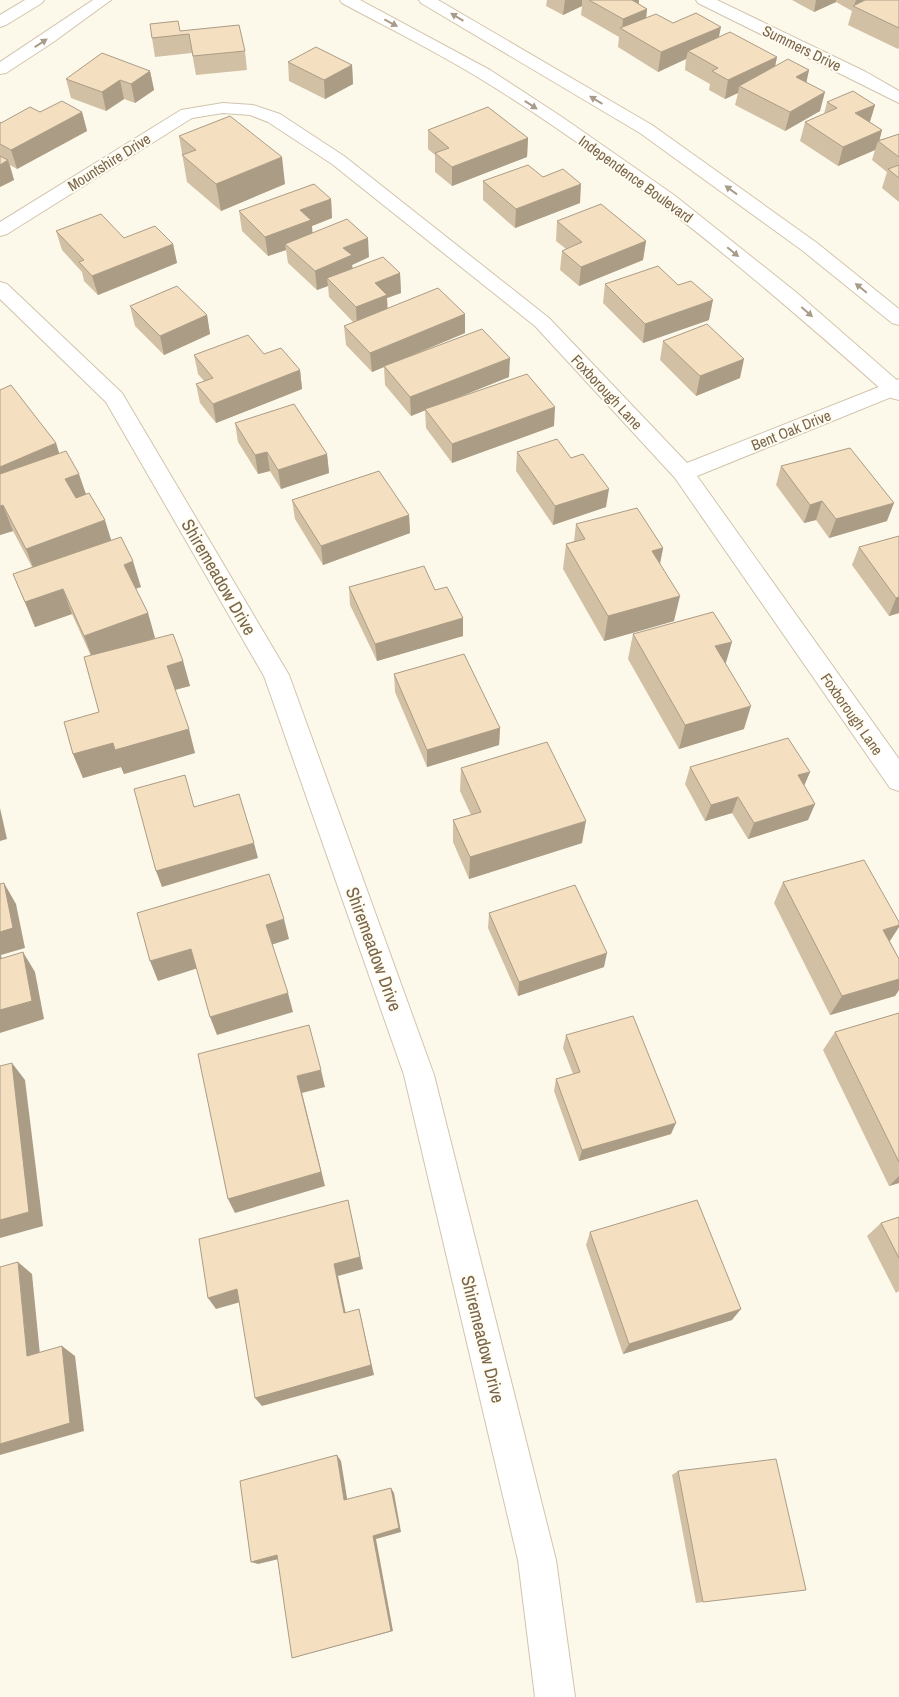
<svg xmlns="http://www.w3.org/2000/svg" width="899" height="1697" font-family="'Archivo Narrow',sans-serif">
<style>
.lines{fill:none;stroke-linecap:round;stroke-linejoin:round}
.minor-casing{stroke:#d1c4ae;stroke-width:2}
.tertiary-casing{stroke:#d1c4ae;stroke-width:2}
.secondary-casing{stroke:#d4c5ac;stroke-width:2}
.minor{fill:#fff;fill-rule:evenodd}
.tertiary{fill:#fff;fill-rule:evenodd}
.secondary{fill:#fff;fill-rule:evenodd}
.wall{fill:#d2c0a5}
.shaded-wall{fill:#ab9c86}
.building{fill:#f4dfc0;stroke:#ab9c86}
.oneway{fill:#a99b8a}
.labels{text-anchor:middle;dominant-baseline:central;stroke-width:4;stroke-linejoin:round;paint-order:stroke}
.far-street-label{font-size:15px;fill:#7a654b;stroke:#fffcf1}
.street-label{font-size:18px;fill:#7a654b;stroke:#fffcf1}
</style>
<rect width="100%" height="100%" fill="#fdf9ea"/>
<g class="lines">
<g class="minor-casing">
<g id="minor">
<path d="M 696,0 L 717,0 L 866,72 L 899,91 L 899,103 L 698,3 Z"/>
<path d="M 223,103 L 253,105 L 280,114 L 344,156 L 549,318 L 687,463 L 899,379 L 899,394 L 697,476 L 899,759 L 899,791 L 890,788 L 675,478 L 535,326 L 332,164 L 268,122 L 250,115 L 223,113 L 192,118 L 7,234 L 0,236 L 0,222 L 181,110 Z"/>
<path d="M 0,282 L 7,284 L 122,393 L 289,675 L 434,1075 L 556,1560 L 575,1697 L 535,1697 L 518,1560 L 404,1075 L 264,676 L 106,402 L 0,299 Z"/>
</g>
</g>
<g class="tertiary-casing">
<g id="tertiary">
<path d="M 25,0 L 44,0 L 42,3 L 6,25 L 0,27 L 0,15 Z"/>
<path d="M 93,0 L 111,0 L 52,43 L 6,73 L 0,74 L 0,62 Z"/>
</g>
</g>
<g class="secondary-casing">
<g id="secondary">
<path d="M 340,0 L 360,0 L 490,70 L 562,117 L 674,195 L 797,293 L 899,382 L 899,400 L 891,398 C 761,282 628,169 479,78 C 435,51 388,28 342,3 Z"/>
<path d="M 419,0 L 438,0 L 652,125 L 817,243 L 899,309 L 899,325 L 892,323 L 803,251 L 640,133 L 421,3 Z"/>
</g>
</g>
<use href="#minor" class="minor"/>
<use href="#tertiary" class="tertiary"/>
<use href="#secondary" class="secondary"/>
</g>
<g class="wall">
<path d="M 547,0 L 639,0 L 639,4 L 647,9 L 646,18 L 673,23 L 719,37 L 777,57 L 775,66 L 809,70 L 806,82 L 820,111 L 785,131 L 735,105 L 738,93 L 725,99 L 709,90 L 710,84 L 685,70 L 686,59 L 658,72 L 618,47 L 619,37 L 581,15 L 582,6 L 563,15 L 546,6 Z"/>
<path d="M 792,0 L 899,0 L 899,48 L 898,49 L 848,25 L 852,11 L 836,2 L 814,12 Z"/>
<path d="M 180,31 L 245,51 L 247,70 L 196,75 L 192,53 L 155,57 L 152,38 Z"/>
<path d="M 288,62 L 352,65 L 353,84 L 325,99 L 289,81 Z"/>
<path d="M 150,71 L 154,90 L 135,103 L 124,99 L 106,111 L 71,98 L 66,79 Z"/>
<path d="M 827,102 L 875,105 L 870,122 L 882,130 L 879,140 L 899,134 L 899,202 L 882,188 L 887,172 L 872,160 L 875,150 L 838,166 L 800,141 L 805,122 L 824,114 Z"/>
<path d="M 40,112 L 82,112 L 87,131 L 17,169 L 10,165 L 14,180 L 0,187 L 0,122 L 1,123 Z"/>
<path d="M 428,130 L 528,138 L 527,157 L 452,186 L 435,172 L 435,155 L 428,149 Z"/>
<path d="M 179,136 L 285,184 L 221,211 L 187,182 Z"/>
<path d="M 543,177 L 580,203 L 515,228 L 483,200 L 483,181 Z"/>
<path d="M 331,199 L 332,218 L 312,226 L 312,233 L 369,257 L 352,265 L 353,268 L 400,273 L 401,293 L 387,298 L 387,309 L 465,314 L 465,333 L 398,361 L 509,377 L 452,400 L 554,426 L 452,463 L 426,428 L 425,410 L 411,416 L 385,385 L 384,367 L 372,372 L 346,345 L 344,326 L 353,322 L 329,297 L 328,286 L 317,290 L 288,263 L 286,250 L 268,256 L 242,231 L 239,211 Z"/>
<path d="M 557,221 L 646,241 L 643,260 L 579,286 L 560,270 L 562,251 L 566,249 L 556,241 Z"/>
<path d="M 56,231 L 173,244 L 177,263 L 98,295 L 84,281 L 82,272 L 62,250 Z"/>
<path d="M 605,284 L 709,320 L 643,343 L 603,303 Z"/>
<path d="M 130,306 L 207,315 L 210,334 L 164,355 L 135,326 Z"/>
<path d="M 663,341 L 740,378 L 696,396 L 660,360 Z"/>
<path d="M 264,354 L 300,370 L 302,389 L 216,423 L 200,403 L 196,384 L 204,381 L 198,374 L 194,355 Z"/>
<path d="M 0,390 L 56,443 L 59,454 L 86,494 L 111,540 L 141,587 L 135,589 L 148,613 L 155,638 L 148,640 L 183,661 L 190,686 L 175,690 L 195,753 L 124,774 L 121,767 L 83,778 L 73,754 L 99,712 L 91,656 L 72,614 L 35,627 L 13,574 L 32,567 L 13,531 L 0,535 Z"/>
<path d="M 235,423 L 327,454 L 329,473 L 281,489 L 270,471 L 258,474 L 238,442 Z"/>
<path d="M 517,452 L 606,507 L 553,525 L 516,471 Z"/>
<path d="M 781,466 L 887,521 L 829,538 L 816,520 L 804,523 L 776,485 Z"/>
<path d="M 292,500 L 409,515 L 410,533 L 323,565 L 295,519 Z"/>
<path d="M 576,524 L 663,548 L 660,563 L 674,621 L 604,641 L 563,569 L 566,544 L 574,541 Z"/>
<path d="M 899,536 L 899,613 L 889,616 L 852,565 L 859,547 Z"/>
<path d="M 349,587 L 435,590 L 463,636 L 377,661 L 350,605 Z"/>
<path d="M 633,634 L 726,664 L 744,729 L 679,749 L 628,659 Z"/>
<path d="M 394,674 L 500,728 L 499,745 L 427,767 L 395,692 Z"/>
<path d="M 690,767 L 810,772 L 804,786 L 815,804 L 808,820 L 748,839 L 732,813 L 705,821 L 685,784 Z"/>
<path d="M 461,768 L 582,843 L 469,879 L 453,842 L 453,820 L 471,815 L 460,791 Z"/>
<path d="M 783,882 L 899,922 L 899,927 L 890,941 L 899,959 L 899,990 L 895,996 L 830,1015 L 774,903 Z"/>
<path d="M 489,913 L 604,967 L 518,996 L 488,928 Z"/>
<path d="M 899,1013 L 899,1183 L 889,1186 L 823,1050 L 835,1032 Z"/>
<path d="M 566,1035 L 671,1134 L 579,1161 L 554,1091 L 556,1079 L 573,1074 L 563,1048 Z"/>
<path d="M 899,1217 L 899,1291 L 896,1293 L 867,1236 L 881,1223 Z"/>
<path d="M 590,1232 L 732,1320 L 623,1354 L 586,1245 Z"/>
<path d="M 678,1471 L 703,1602 L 696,1603 L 672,1475 Z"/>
</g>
<g class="shaded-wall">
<path d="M 565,0 L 582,0 L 582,6 L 563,15 Z"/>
<path d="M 623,0 L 639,0 L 638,7 Z"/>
<path d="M 816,0 L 836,0 L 836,2 L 814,12 Z"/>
<path d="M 856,0 L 878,0 L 854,6 Z"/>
<path d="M 647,9 L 645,28 L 622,29 L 623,19 Z"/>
<path d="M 721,27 L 717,46 L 688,51 L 686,59 L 658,72 L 661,52 Z"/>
<path d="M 777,57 L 773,76 L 739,86 L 738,93 L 725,99 L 728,80 Z"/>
<path d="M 352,65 L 353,84 L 325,99 L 324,80 Z"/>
<path d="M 809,70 L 805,89 L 796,77 Z"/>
<path d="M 150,71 L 154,90 L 135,103 L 131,84 Z"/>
<path d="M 120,80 L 124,99 L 106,111 L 102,92 Z"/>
<path d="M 825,92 L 820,111 L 785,131 L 790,112 Z"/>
<path d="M 875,105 L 869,124 L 855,113 Z"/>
<path d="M 82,112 L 87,131 L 17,169 L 11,150 Z"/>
<path d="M 882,130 L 879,142 L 878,141 L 875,150 L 838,166 L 843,147 Z"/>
<path d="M 528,138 L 527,157 L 452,186 L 452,167 Z"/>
<path d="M 282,157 L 285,184 L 221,211 L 216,184 Z"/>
<path d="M 8,160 L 14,180 L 0,187 L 0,165 Z"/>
<path d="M 581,184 L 580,203 L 515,228 L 516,209 Z"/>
<path d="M 331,199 L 332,218 L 312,226 L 313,239 L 285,244 L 286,250 L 268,256 L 265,237 L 300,210 Z"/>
<path d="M 368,238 L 369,257 L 352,265 L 353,275 L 327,278 L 328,286 L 317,290 L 315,271 L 343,248 Z"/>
<path d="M 646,241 L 643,260 L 579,286 L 581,267 Z"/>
<path d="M 173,244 L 177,263 L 98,295 L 92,276 Z"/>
<path d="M 400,273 L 401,293 L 387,298 L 388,314 L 357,326 L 356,307 L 375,283 Z"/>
<path d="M 713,300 L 709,320 L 643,343 L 645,324 Z"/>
<path d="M 465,314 L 465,333 L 372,372 L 370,353 Z"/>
<path d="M 207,315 L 210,334 L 164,355 L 160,336 Z"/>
<path d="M 510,358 L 509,377 L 411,416 L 410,397 Z"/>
<path d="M 744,359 L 740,378 L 696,396 L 700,376 Z"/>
<path d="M 300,370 L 302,389 L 216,423 L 213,404 Z"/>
<path d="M 555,407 L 554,426 L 452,463 L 452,444 Z"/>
<path d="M 56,443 L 62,462 L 0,488 L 0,467 Z"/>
<path d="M 267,452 L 270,471 L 258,474 L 255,455 Z"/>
<path d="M 327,454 L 329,473 L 281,489 L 278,470 Z"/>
<path d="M 79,474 L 88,500 L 74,506 L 65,479 Z"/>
<path d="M 609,489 L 606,507 L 553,525 L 555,506 Z"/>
<path d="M 822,501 L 816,520 L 804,523 L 810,505 Z"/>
<path d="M 894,503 L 887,521 L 829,538 L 836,519 Z"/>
<path d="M 3,505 L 13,531 L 0,535 L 0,506 Z"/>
<path d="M 409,515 L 410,533 L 323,565 L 321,546 Z"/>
<path d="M 105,520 L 113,546 L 36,575 L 26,549 Z"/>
<path d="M 663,548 L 658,574 L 652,551 Z"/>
<path d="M 133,561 L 141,587 L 131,590 L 124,565 Z"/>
<path d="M 63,589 L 72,614 L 35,627 L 25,602 Z"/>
<path d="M 680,596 L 674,621 L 604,641 L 608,616 Z"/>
<path d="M 899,597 L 899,613 L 889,616 L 896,598 Z"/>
<path d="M 148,613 L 155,638 L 93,660 L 84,636 Z"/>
<path d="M 463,618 L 463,636 L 377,661 L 375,644 Z"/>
<path d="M 732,642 L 725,666 L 715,646 Z"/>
<path d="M 183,661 L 190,686 L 174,690 L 167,666 Z"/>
<path d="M 751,706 L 744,729 L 679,749 L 685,725 Z"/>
<path d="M 500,728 L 499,745 L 427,767 L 427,750 Z"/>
<path d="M 189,729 L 195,753 L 124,774 L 121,767 L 83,778 L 73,754 L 113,743 Z"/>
<path d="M 810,772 L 803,788 L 798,775 Z"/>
<path d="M 738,797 L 732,813 L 705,821 L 711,805 Z"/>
<path d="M 815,804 L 808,820 L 748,839 L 754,823 Z"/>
<path d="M 0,808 L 7,839 L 0,841 Z"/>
<path d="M 586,821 L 582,843 L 469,879 L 470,857 Z"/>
<path d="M 254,843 L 258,858 L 162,887 L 156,871 Z"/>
<path d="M 4,883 L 16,904 L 25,948 L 1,955 L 6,980 L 0,972 L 0,932 Z"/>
<path d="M 284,919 L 289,939 L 271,945 L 266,925 Z"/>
<path d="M 899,925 L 899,927 L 887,945 L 883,930 Z"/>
<path d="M 191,949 L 198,968 L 158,981 L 150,961 Z"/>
<path d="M 23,952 L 35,972 L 44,1019 L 0,1033 L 0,1010 Z"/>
<path d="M 607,953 L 604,967 L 518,996 L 519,982 Z"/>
<path d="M 899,979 L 899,990 L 895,996 L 830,1015 L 842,996 Z"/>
<path d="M 288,993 L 293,1012 L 217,1035 L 210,1017 Z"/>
<path d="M 12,1063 L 25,1080 L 43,1226 L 0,1238 L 0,1220 Z"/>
<path d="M 321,1070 L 325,1087 L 302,1093 L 325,1186 L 235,1213 L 228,1199 L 297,1076 Z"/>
<path d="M 676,1123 L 671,1134 L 579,1161 L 582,1150 Z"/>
<path d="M 899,1176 L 899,1183 L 889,1186 Z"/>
<path d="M 348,1200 L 363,1269 L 338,1276 L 348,1324 L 344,1313 L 334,1264 Z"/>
<path d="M 18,1262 L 32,1274 L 41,1365 L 27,1356 Z"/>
<path d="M 237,1289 L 244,1301 L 216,1309 L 208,1298 Z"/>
<path d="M 359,1309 L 374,1375 L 262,1406 L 255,1398 Z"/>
<path d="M 741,1309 L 732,1320 L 623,1354 L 629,1344 Z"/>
<path d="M 62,1346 L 75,1356 L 84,1431 L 0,1455 L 0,1444 Z"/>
<path d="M 337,1455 L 341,1461 L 348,1504 L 344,1500 Z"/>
<path d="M 391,1488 L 394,1493 L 401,1532 L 376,1539 L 393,1631 L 292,1658 L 373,1536 Z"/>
<path d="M 277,1555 L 283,1558 L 258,1564 L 251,1562 Z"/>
</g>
<g class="building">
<path d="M 589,0 L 632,0 L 647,9 L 623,19 Z"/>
<path d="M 865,0 L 899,0 L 899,28 L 853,6 Z"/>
<path d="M 696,13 L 721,27 L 661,52 L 620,28 L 656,14 L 673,23 Z"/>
<path d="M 178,21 L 180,31 L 239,25 L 245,51 L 193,56 L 189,34 L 152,38 L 150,24 Z"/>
<path d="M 730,32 L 777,57 L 728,80 L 712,71 L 718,68 L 688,51 Z"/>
<path d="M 316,47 L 352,65 L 324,80 L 288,62 Z"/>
<path d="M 102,53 L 150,71 L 131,84 L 120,80 L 102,92 L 66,79 Z"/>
<path d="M 788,59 L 809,70 L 796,77 L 825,92 L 790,112 L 739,86 Z"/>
<path d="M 853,91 L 875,105 L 855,113 L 882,130 L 843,147 L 805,122 L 837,108 L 827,102 Z"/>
<path d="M 62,101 L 82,112 L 11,150 L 0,144 L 0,122 L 1,123 L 30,107 L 40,112 Z"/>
<path d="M 488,107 L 528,138 L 452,167 L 435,153 L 449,148 L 428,130 Z"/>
<path d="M 230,116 L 282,157 L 216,184 L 182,155 L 196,150 L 179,136 Z"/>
<path d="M 899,134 L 899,157 L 878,141 Z"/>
<path d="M 0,156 L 8,160 L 0,165 Z"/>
<path d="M 528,165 L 543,177 L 563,169 L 581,184 L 516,209 L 483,181 Z"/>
<path d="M 899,165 L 899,178 L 888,169 Z"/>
<path d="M 314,184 L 331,199 L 300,210 L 311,220 L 265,237 L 239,211 Z"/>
<path d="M 601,204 L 646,241 L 581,267 L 562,251 L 582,242 L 557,221 Z"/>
<path d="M 101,214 L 124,238 L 155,226 L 173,244 L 92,276 L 79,262 L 84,260 L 56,231 Z"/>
<path d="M 347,219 L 368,238 L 343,248 L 352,255 L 315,271 L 285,244 Z"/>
<path d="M 383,257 L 400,273 L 375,283 L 387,295 L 356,307 L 327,278 Z"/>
<path d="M 658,266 L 678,285 L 691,281 L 713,300 L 645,324 L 605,284 Z"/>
<path d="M 177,286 L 207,315 L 160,336 L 130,306 Z"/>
<path d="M 438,288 L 465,314 L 370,353 L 344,326 Z"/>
<path d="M 707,324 L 744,359 L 700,376 L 663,341 Z"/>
<path d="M 482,329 L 510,358 L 410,397 L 384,366 Z"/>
<path d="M 248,335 L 264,354 L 281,348 L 300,370 L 213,404 L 196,384 L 213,378 L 194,355 Z"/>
<path d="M 527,374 L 555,407 L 452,444 L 425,409 Z"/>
<path d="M 11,385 L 56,443 L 0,467 L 0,390 Z"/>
<path d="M 294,404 L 327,454 L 278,470 L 267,452 L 255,455 L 235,423 Z"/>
<path d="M 557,439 L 571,458 L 583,454 L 609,489 L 555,506 L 517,452 Z"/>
<path d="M 850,448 L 894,503 L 836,519 L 822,501 L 810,505 L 781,466 Z"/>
<path d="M 66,451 L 79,474 L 65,479 L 76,498 L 89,493 L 105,520 L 26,549 L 3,505 L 0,506 L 0,474 Z"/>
<path d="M 379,471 L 409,515 L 321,546 L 292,500 Z"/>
<path d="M 637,508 L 663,548 L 652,551 L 680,596 L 608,616 L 566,544 L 585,539 L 576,524 Z"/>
<path d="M 899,536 L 899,597 L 896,598 L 859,547 Z"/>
<path d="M 121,537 L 133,561 L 124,565 L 148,613 L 84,636 L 63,589 L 25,602 L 13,574 Z"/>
<path d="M 424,566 L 435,590 L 447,587 L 463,618 L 375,644 L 349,587 Z"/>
<path d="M 713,612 L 732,642 L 715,646 L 751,706 L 685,725 L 633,634 Z"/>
<path d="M 173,634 L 183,661 L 167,666 L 189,729 L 115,750 L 113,743 L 73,754 L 64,722 L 99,712 L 84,657 Z"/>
<path d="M 464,654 L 500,728 L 427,750 L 394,674 Z"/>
<path d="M 788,738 L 810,772 L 798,775 L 815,804 L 754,823 L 738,797 L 711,805 L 690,767 Z"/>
<path d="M 547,742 L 586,821 L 470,857 L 453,820 L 481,812 L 461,768 Z"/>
<path d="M 185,775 L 194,807 L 239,794 L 254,843 L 156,871 L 134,789 Z"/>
<path d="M 864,860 L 899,922 L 899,925 L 883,930 L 899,959 L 899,979 L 842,996 L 783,882 Z"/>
<path d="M 269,874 L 284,919 L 266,925 L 288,993 L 210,1017 L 191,949 L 150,961 L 137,913 Z"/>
<path d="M 4,883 L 13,928 L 0,932 L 0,884 Z"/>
<path d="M 575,885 L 607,953 L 519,982 L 489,913 Z"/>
<path d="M 23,952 L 32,1001 L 0,1010 L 0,959 Z"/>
<path d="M 899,1013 L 899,1162 L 835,1032 Z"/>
<path d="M 633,1016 L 676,1123 L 582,1150 L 556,1079 L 580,1072 L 566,1035 Z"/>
<path d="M 309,1025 L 321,1070 L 297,1076 L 321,1172 L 228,1199 L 198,1054 Z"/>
<path d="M 12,1063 L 29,1212 L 0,1220 L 0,1066 Z"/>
<path d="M 348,1200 L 360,1257 L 334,1264 L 344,1313 L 359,1309 L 371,1365 L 255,1398 L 237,1289 L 208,1298 L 199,1239 Z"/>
<path d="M 697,1200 L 741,1309 L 629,1344 L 590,1232 Z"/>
<path d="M 899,1217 L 899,1258 L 881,1223 Z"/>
<path d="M 18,1262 L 27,1356 L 62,1346 L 70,1423 L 0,1444 L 0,1267 Z"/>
<path d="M 337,1455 L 344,1500 L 391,1488 L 399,1528 L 373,1536 L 391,1631 L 292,1658 L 277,1555 L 251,1562 L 240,1481 Z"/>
<path d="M 776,1459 L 806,1590 L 703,1602 L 678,1471 Z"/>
</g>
<defs><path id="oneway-solid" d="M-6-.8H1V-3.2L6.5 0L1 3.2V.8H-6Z" transform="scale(1.25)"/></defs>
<g class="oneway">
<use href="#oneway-solid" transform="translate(457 17) rotate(-149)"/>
<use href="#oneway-solid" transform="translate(391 23) rotate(28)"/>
<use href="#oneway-solid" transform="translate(41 43) rotate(-33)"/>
<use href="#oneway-solid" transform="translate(596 100) rotate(-149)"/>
<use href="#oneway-solid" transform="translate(531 105) rotate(33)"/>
<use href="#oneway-solid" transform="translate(731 190) rotate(-144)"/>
<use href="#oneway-solid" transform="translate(733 252) rotate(39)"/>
<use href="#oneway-solid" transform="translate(861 288) rotate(-141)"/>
<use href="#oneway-solid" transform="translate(807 312) rotate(41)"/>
</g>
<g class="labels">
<g class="far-street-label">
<text transform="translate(802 48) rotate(26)">Summers Drive</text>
<text transform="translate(109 162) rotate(-32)">Mountshire Drive</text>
<text transform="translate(636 179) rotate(36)">Independence Boulevard</text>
<text transform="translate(607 392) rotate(47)">Foxborough Lane</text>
<text transform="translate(791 430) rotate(-22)">Bent Oak Drive</text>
<text transform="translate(852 714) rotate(55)">Foxborough Lane</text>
</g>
<g class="street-label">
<text transform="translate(219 577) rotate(60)">Shiremeadow Drive</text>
<text transform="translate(374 949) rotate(70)">Shiremeadow Drive</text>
<text transform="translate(483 1339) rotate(76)">Shiremeadow Drive</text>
</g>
</g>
</svg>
